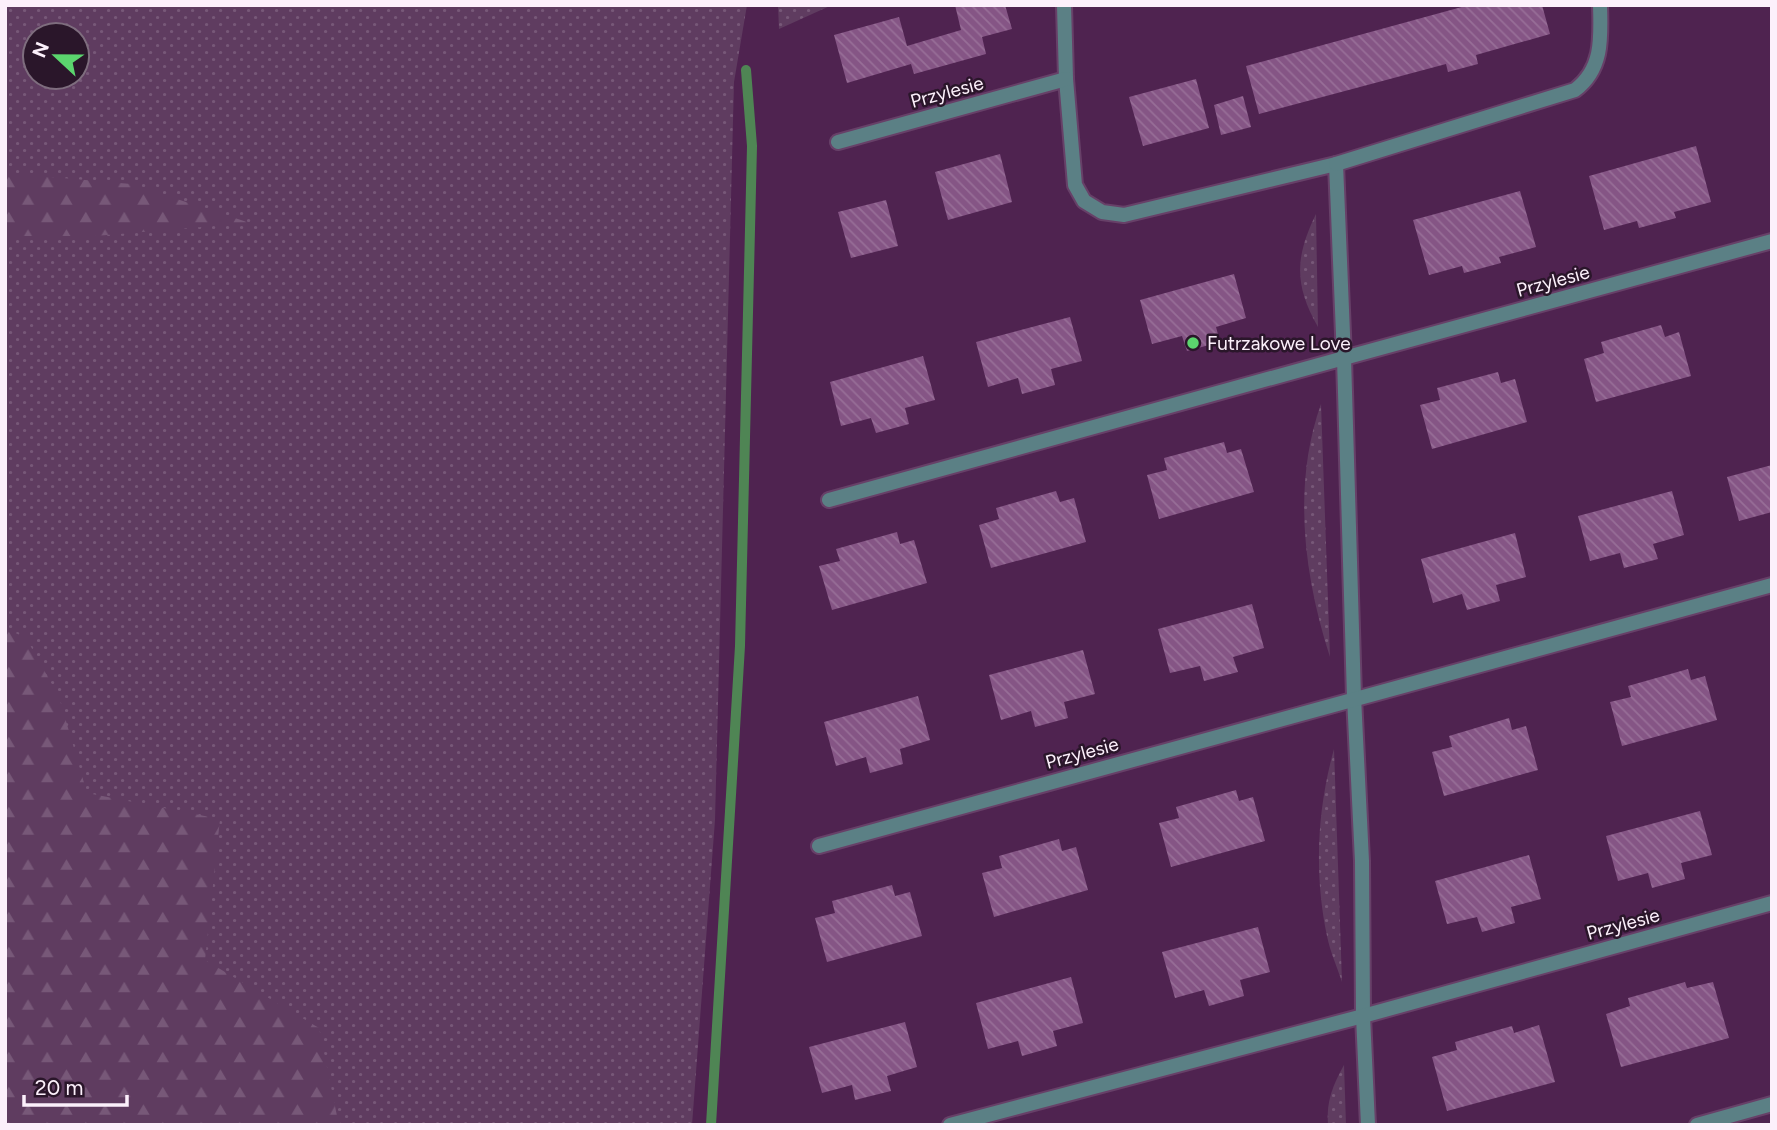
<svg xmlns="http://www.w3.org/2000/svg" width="1777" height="1130" font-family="Figtree,sans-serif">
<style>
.grass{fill:url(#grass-dots);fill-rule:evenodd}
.forest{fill:url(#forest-firs)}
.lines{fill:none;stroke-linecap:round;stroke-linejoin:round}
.stream{stroke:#4f8554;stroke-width:10}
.building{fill:url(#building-back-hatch)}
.street-casing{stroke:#674068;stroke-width:18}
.street{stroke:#5b8085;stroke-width:14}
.poi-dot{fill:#5bd56e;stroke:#2a162a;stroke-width:2.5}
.labels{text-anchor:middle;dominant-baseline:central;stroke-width:5;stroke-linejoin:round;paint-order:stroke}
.street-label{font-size:19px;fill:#fcf0fb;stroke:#2a162a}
.poi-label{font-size:19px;fill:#fcf0fb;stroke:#2a162a;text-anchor:start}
</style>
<defs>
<pattern id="grass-dots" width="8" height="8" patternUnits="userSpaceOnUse" patternTransform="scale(1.75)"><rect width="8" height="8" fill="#5f3c60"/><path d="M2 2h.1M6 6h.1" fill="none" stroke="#775878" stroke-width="1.8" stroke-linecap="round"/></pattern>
<pattern id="forest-firs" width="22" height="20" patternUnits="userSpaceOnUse" patternTransform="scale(1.75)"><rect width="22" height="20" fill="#5f3c60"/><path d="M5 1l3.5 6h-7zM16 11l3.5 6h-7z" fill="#775878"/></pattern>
<pattern id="building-back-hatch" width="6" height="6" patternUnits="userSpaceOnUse" patternTransform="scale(1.75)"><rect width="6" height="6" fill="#855585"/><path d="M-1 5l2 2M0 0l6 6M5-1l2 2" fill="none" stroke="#976e97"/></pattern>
</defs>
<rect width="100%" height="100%" fill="#4f2350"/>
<g class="grass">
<path d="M 5,5 L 747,5 L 734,82 L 715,820 L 692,1125 L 5,1125 ZM 35,35 L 77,35 L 77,77 L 35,77 Z"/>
<path d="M 778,5 L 832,5 L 779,29 Z"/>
<path d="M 1316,214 L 1318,327 C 1294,285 1295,257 1316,214 Z"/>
<path d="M 1321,404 L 1330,657 C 1304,577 1292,485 1321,404 Z"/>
<path d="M 1334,749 L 1342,982 C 1337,967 1330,951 1327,936 C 1314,874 1317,810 1334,749 Z"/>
<path d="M 1344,1065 L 1346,1125 L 1328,1125 C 1326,1101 1333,1085 1344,1065 Z"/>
</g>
<g class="forest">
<path d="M 5,173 L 131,184 L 250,223 L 95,236 L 5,236 Z"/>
<path d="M 5,628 L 26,638 L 59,697 L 87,793 L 220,819 L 205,960 L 319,1028 L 337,1116 L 342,1125 L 5,1125 Z"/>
</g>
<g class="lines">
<path class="stream" d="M 711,1125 L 740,646 L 752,146 L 746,70"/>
</g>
<g class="building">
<path d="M 955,5 L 1005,5 L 1012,29 L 982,37 L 986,54 L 914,74 L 911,64 L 847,83 L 834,35 L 899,17 L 907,46 L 961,30 Z"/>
<path d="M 1469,5 L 1542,5 L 1550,34 L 1476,55 L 1478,64 L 1448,72 L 1446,64 L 1259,114 L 1246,66 Z"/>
<path d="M 1196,79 L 1209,128 L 1143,146 L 1129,97 Z"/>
<path d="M 1243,96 L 1251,127 L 1221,135 L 1214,105 Z"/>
<path d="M 1696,146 L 1711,202 L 1674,212 L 1676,218 L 1639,228 L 1637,221 L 1604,230 L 1589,176 Z"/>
<path d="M 1000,154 L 1012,202 L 948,220 L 935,172 Z"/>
<path d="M 1520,191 L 1536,247 L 1499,257 L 1501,263 L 1464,273 L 1462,266 L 1429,275 L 1413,220 Z"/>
<path d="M 886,200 L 898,246 L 851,258 L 838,212 Z"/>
<path d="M 1234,274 L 1246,318 L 1216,327 L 1220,342 L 1187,351 L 1182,336 L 1152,344 L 1140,300 Z"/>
<path d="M 1070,317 L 1082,361 L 1051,369 L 1055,385 L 1022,394 L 1018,378 L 988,387 L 976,342 Z"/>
<path d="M 1661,325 L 1665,337 L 1679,332 L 1691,376 L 1596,402 L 1584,359 L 1604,353 L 1601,342 Z"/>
<path d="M 923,356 L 935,400 L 905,408 L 909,424 L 876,433 L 871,418 L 841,426 L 830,382 Z"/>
<path d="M 1498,372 L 1501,383 L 1515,379 L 1527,422 L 1432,449 L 1420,405 L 1440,400 L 1437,388 Z"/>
<path d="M 1224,442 L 1227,453 L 1241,449 L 1254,492 L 1159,519 L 1147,475 L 1167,470 L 1164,458 Z"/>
<path d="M 1772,465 L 1772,512 L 1739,521 L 1727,477 Z"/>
<path d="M 1056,491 L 1060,502 L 1074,498 L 1086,542 L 991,568 L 979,525 L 999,519 L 996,508 Z"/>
<path d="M 1672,491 L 1684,535 L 1653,544 L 1658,559 L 1624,568 L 1620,553 L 1590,561 L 1578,516 Z"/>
<path d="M 897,532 L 900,544 L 914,540 L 927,583 L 832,610 L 819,566 L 840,561 L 836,549 Z"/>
<path d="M 1515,533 L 1526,577 L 1496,585 L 1500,601 L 1467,610 L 1462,594 L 1433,603 L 1421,559 Z"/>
<path d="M 1252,604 L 1264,648 L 1233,657 L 1238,672 L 1204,681 L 1200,666 L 1170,673 L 1158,629 Z"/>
<path d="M 1083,650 L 1095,694 L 1064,702 L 1068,718 L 1035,727 L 1031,711 L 1001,720 L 989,675 Z"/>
<path d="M 1688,669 L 1691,680 L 1705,676 L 1717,720 L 1622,746 L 1610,702 L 1631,697 L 1628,686 Z"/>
<path d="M 918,696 L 930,740 L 900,749 L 903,764 L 870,773 L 866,757 L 836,766 L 824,722 Z"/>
<path d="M 1509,718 L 1512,730 L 1526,726 L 1538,770 L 1444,796 L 1432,752 L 1452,747 L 1449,736 Z"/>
<path d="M 1236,790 L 1239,801 L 1253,797 L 1265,841 L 1171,867 L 1159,823 L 1179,818 L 1176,807 Z"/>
<path d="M 1700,811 L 1712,855 L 1681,863 L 1685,879 L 1652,888 L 1648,873 L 1618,881 L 1606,836 Z"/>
<path d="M 1059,839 L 1062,851 L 1076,847 L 1088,890 L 994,917 L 982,873 L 1002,868 L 999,856 Z"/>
<path d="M 1529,855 L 1541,899 L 1511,907 L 1515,923 L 1482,932 L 1477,917 L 1447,924 L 1435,881 Z"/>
<path d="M 892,885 L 895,896 L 910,892 L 922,936 L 827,962 L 815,918 L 835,913 L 832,901 Z"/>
<path d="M 1258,927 L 1270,972 L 1240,980 L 1244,996 L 1209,1006 L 1204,990 L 1175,998 L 1162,952 Z"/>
<path d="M 1071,977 L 1083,1023 L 1053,1031 L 1057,1046 L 1022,1056 L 1018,1041 L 988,1049 L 976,1003 Z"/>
<path d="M 1685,982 L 1687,988 L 1713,982 L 1729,1038 L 1621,1067 L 1606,1014 L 1630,1006 L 1628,998 Z"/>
<path d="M 905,1022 L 917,1067 L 887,1076 L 891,1091 L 855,1100 L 852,1085 L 822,1093 L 809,1047 Z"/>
<path d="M 1539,1025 L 1555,1082 L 1447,1111 L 1432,1057 L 1457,1050 L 1455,1042 L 1512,1026 L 1514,1033 Z"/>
</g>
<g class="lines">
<g class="street-casing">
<g id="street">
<path d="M 1064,5 L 1066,79 L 1075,185 L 1084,201 L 1102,212 L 1124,215 L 1336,164 L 1344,358 L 1772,241"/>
<path d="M 838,142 L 1066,79"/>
<path d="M 1336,164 L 1575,90 C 1603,69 1601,38 1600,5"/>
<path d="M 829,500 L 1344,358 L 1354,697 L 1362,861 L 1363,1016 L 1368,1125"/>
<path d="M 819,846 L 1772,585"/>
<path d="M 950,1125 L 1363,1016 L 1772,903"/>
<path d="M 1697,1125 L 1772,1104"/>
</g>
</g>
<use href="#street" class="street"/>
</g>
<circle class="poi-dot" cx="1193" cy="343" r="7"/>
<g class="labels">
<g class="street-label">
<text transform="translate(947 92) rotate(-15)">Przylesie</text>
<text transform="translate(1553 281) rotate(-15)">Przylesie</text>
<text transform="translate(1082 753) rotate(-15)">Przylesie</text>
<text transform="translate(1623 924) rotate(-15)">Przylesie</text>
</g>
<g class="poi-label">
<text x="1207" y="343">Futrzakowe Love</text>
</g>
</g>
<rect width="1777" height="1130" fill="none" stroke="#fcf0fb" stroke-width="14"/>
<g transform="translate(56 56) rotate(292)"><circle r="33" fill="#2a162a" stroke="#7e6d7e" stroke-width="2"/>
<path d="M0-5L12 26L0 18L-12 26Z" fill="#5bd56e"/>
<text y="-10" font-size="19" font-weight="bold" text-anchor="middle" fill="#fcf0fb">N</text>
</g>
<path d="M24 1095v10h103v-10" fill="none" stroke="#fcf0fb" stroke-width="3.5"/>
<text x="35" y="1095" font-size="21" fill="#fcf0fb" stroke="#2a162a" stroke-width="5" paint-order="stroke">20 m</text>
</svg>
